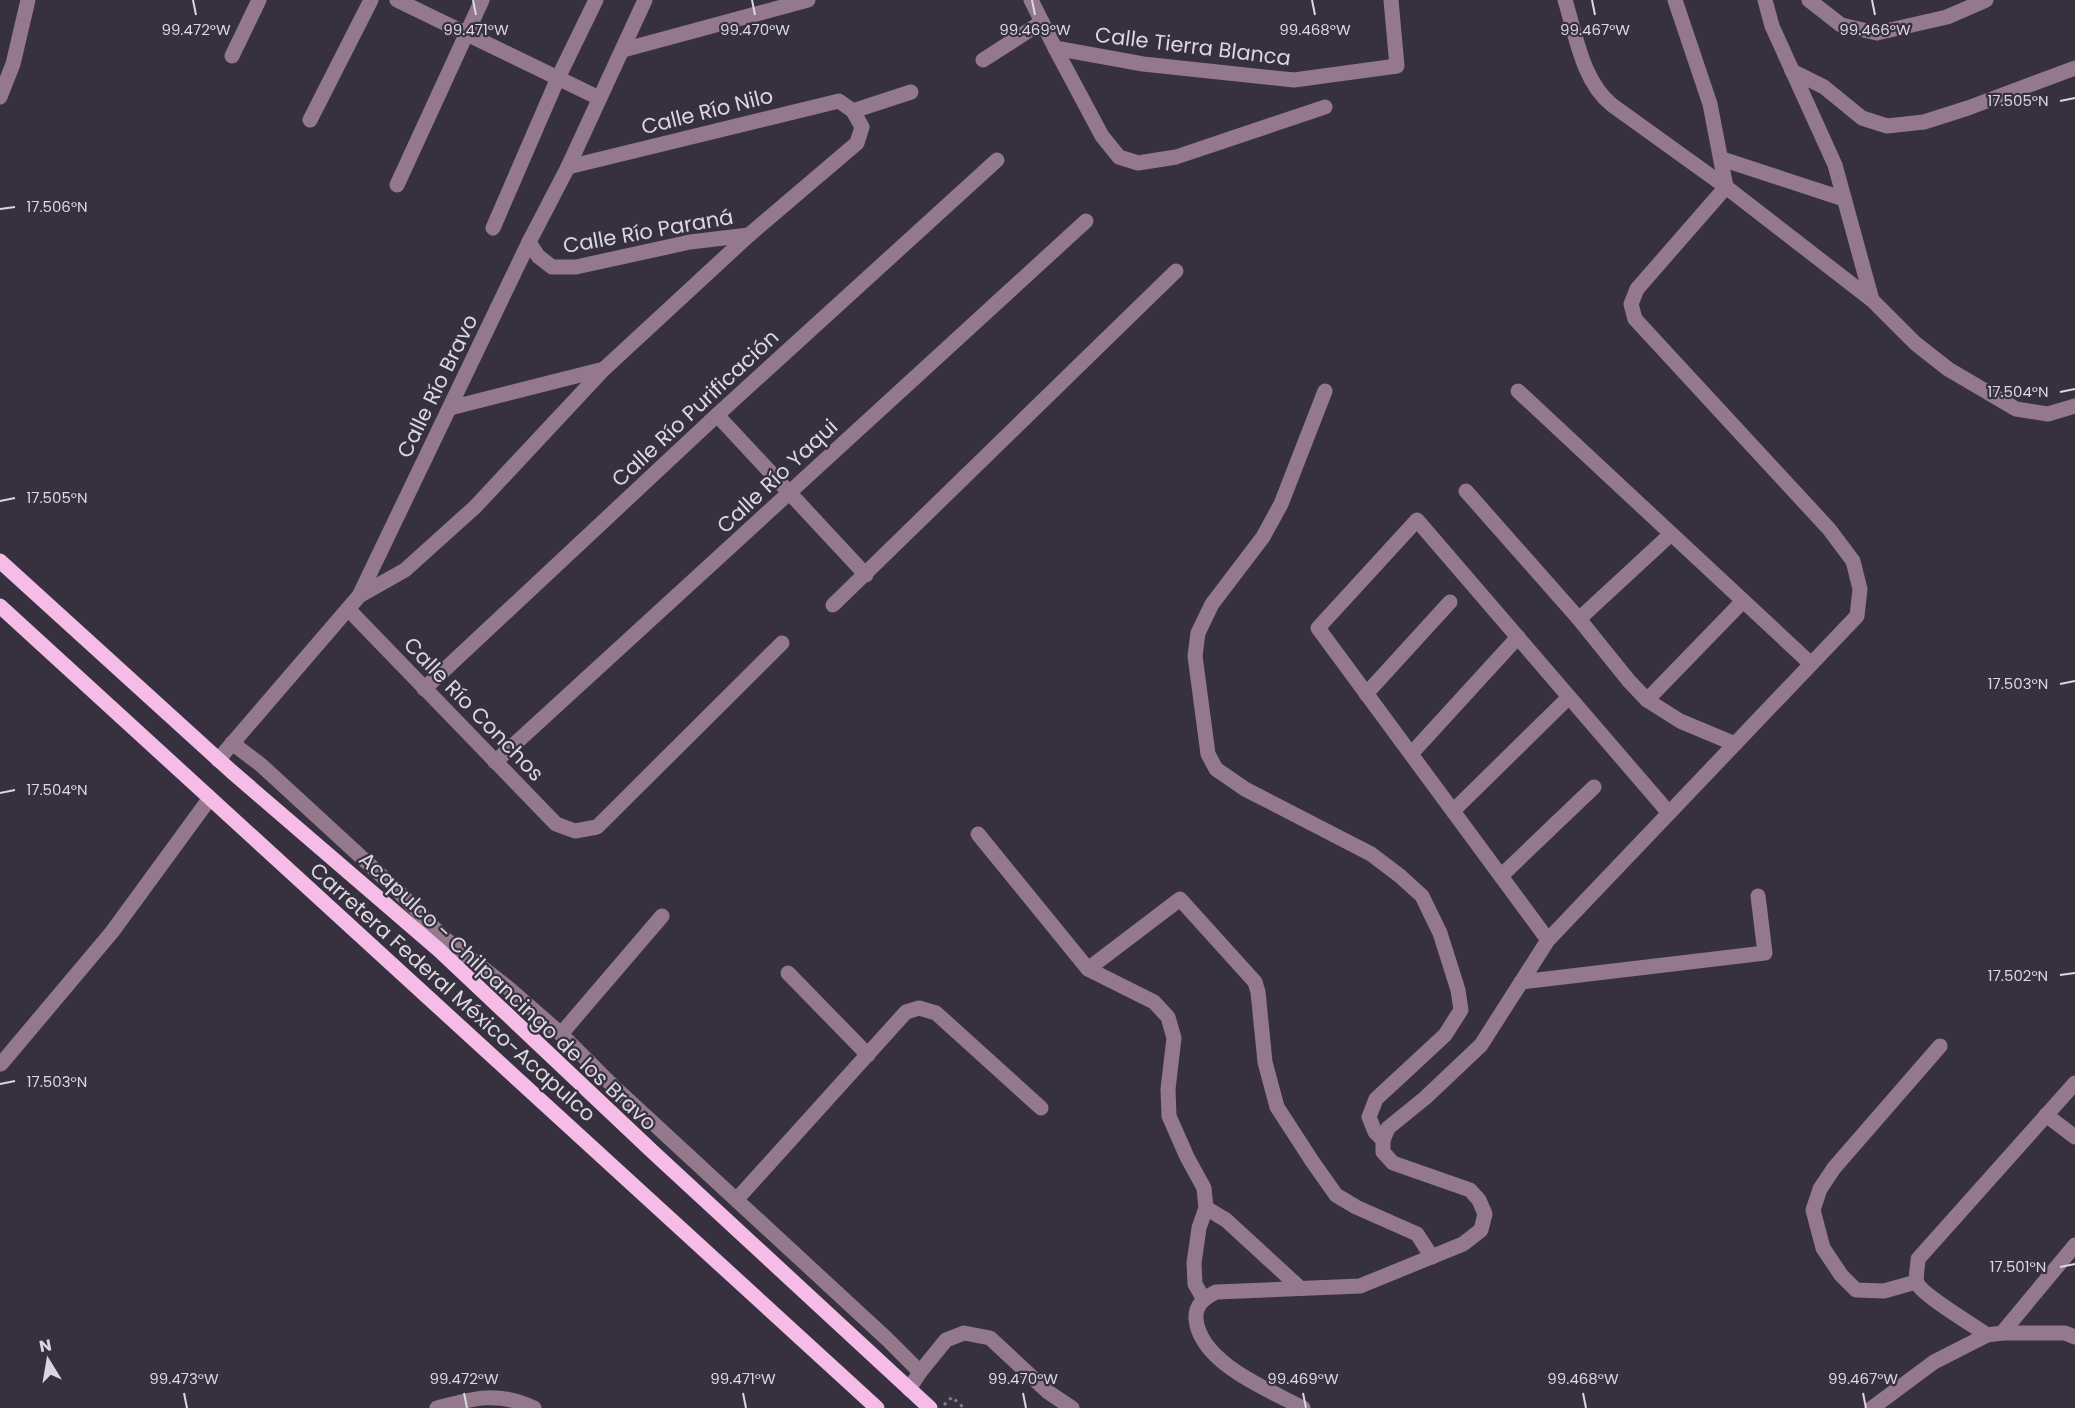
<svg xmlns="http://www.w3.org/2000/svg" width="2075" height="1408" font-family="Poppins,sans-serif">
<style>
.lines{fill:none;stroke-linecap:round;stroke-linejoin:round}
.path{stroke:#837e8a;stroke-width:3;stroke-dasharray:3 4.5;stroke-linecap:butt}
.minor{stroke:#94798d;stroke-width:15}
.major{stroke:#f4bce6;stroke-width:15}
.ticks{fill:none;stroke:#dbd7e0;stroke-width:2}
.labels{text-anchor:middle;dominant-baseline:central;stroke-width:4.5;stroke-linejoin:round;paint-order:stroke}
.street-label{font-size:21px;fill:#dbd7e0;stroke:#37313f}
.ticks-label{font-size:15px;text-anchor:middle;fill:#dbd7e0;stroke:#37313f;stroke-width:4.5;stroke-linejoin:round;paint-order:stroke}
</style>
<rect width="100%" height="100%" fill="#37313f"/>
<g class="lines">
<path class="path" d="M 944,1405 L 952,1397 L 964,1408"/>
<g class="minor">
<path d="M 397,0 L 599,98"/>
<path d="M 1031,0 L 1055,48 L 1102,136 L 1119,157 L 1138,163 L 1176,157 L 1325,107"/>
<path d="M 1565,0 C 1576,35 1582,81 1612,105 L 1726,187 L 1872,300 L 1915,343 L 1948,369 L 2016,409 L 2048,414 L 2075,406"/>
<path d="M 1765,0 L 1772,26 L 1835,165 L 1872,300"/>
<path d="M 1809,0 L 1841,25 L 1877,33 L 1947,17 L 1986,0"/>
<path d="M 1055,48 L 1143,64 L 1294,80 L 1397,66 L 1391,0"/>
<path d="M 623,50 L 808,0"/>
<path d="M 232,56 L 259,0"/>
<path d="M 983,60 L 1042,22"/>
<path d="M 1792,71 L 1824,87 L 1862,118 L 1887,126 L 1924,122 L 1968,108 L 2075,68"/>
<path d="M 0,97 L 13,64 L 28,0"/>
<path d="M 853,111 L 911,92"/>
<path d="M 310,120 L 371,0"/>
<path d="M 1722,159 L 1844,199"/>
<path d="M 397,185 L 482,0"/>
<path d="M 493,228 L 558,78 L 596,0"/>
<path d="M 529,242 L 538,256 L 552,267 L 576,267 L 690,242 L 749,235"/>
<path d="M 1325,391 L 1281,504 L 1263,537 L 1212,604 L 1198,633 L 1195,656 L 1208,754 L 1216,769 L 1245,789 L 1371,854 L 1400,876 L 1422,896 L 1440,933 L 1458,990 L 1461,1010 L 1445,1035 L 1376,1099 L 1369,1117 L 1375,1132 L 1383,1140"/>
<path d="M 1518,391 L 1811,664"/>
<path d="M 450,408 L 604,369"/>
<path d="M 717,415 L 866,575"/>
<path d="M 1466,491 L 1579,619 L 1629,681 L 1647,700 L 1680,721 L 1735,744"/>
<path d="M 359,596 L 405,570 L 475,507 L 604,369 L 749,235 L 857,143 L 862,127 L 853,111 L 839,101 L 568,167"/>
<path d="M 833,605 L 1176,271"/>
<path d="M 348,609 L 556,824 L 575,831 L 597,827 L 782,643"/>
<path d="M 1579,619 L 1671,534"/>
<path d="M 424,689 L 717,415 L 997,160"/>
<path d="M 1366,694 L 1450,602"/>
<path d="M 1647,700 L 1743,601"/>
<path d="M 232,743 L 261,765 L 397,890 L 444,938 L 507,987 L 561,1034 L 613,1086 L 887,1339 L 920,1372"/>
<path d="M 1411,754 L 1518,637"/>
<path d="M 218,760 L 359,596 L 529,242 L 568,167 L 645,0"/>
<path d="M 495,762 L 1086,221"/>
<path d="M 1453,811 L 1569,697"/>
<path d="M 978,834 L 1088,969 L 1154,1002 L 1168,1017 L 1174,1038 L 1168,1089 L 1169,1116 L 1187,1157 L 1204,1188 L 1206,1208 L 1199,1228 L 1194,1263 L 1195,1284 L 1203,1298"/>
<path d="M 1501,876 L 1594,787"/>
<path d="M 1548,940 L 1318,628 L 1417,520 L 1669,813"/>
<path d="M 1088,969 L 1180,899 L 1255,982 L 1258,992 L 1265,1062 L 1277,1107 L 1312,1161 L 1336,1195 L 1356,1207 L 1417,1234 L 1432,1257"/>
<path d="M 788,973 L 868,1055"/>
<path d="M 1521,982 L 1765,953 L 1758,896"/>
<path d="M 561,1034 L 662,916"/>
<path d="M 1,1064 L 112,932 L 210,798"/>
<path d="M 2046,1115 L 2075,1137"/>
<path d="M 737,1199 L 906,1012 L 919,1008 L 936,1013 L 1041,1108"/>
<path d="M 1206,1208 L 1226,1220 L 1300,1288"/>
<path d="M 1916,1282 L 1884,1291 L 1856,1290 L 1841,1275 L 1823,1248 L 1813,1210 L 1820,1189 L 1834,1168 L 1940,1046"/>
<path d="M 2002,1333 L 2075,1245"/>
<path d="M 1987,1335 C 1973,1325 1922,1295 1917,1283 C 1915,1277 1918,1266 1918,1259 L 2075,1083"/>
<path d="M 909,1389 L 920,1372 L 946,1340 L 964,1333 L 990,1338 L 1048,1392 L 1072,1408"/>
<path d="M 437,1408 C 473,1398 498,1391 534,1408"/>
<path d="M 1303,1408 C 1269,1390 1200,1363 1196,1319 C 1195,1305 1204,1298 1216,1292 L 1360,1286 L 1463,1244 L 1481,1230 L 1485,1214 L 1479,1200 L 1470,1190 L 1393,1163 L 1383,1152 L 1383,1140 L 1388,1128 L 1425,1098 L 1481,1045 L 1548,940 L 1857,616 L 1860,589 L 1853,561 L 1829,529 L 1635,319 L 1631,304 L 1637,289 L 1726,187 L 1710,104 L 1675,0"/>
<path d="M 1872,1408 L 1934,1362 L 1987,1335 L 2002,1333 L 2065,1333 L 2075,1337"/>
</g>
<g class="major">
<path d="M 0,561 L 231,771 L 439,950 L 654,1153 L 930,1408"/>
<path d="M 0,606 L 877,1408"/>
</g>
</g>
<path class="ticks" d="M 193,0 L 196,15M 473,0 L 476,15M 752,0 L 755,15M 1032,0 L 1035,15M 1312,0 L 1315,15M 1592,0 L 1595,15M 1872,0 L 1875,15M 2060,101 L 2075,98M 0,209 L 15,207M 2060,392 L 2075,389M 0,501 L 15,498M 2060,684 L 2075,681M 0,793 L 15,790M 2060,975 L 2075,973M 0,1084 L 15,1081M 2060,1267 L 2075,1264M 184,1393 L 187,1408M 464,1393 L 467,1408M 743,1393 L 746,1408M 1023,1393 L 1026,1408M 1303,1393 L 1306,1408M 1583,1393 L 1586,1408M 1863,1393 L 1866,1408"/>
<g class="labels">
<g class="street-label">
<text transform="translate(1193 46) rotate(7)">Calle Tierra Blanca</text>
<text transform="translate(707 111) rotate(-14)">Calle Río Nilo</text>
<text transform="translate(648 231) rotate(-10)">Calle Río Paraná</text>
<text transform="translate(437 386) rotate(-64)">Calle Río Bravo</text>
<text transform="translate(695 408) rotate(-43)">Calle Río Purificación</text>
<text transform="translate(777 476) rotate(-43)">Calle Río Yaqui</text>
<text transform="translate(474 709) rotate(46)">Calle Río Conchos</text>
<text transform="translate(508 991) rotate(43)">Acapulco - Chilpancingo de los Bravo</text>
<text transform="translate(453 992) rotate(42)">Carretera Federal México-Acapulco</text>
</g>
</g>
<g class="ticks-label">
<text x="196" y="35">99.472°W</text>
<text x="476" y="35">99.471°W</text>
<text x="755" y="35">99.470°W</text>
<text x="1035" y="35">99.469°W</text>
<text x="1315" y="35">99.468°W</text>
<text x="1595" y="35">99.467°W</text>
<text x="1875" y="35">99.466°W</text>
<text x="2018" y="106">17.505°N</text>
<text x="57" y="212">17.506°N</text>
<text x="2018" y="397">17.504°N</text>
<text x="57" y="503">17.505°N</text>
<text x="2018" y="689">17.503°N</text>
<text x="57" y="795">17.504°N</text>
<text x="2018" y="981">17.502°N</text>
<text x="57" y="1087">17.503°N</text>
<text x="2018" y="1272">17.501°N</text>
<text x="184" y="1384">99.473°W</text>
<text x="464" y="1384">99.472°W</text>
<text x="743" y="1384">99.471°W</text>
<text x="1023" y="1384">99.470°W</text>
<text x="1303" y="1384">99.469°W</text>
<text x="1583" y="1384">99.468°W</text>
<text x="1863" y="1384">99.467°W</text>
</g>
<g transform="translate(48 1360) rotate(349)" stroke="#37313f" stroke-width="4.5" paint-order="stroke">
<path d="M0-4.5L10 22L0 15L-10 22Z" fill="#dbd7e0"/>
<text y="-9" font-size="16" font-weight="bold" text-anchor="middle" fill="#dbd7e0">N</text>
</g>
</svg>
